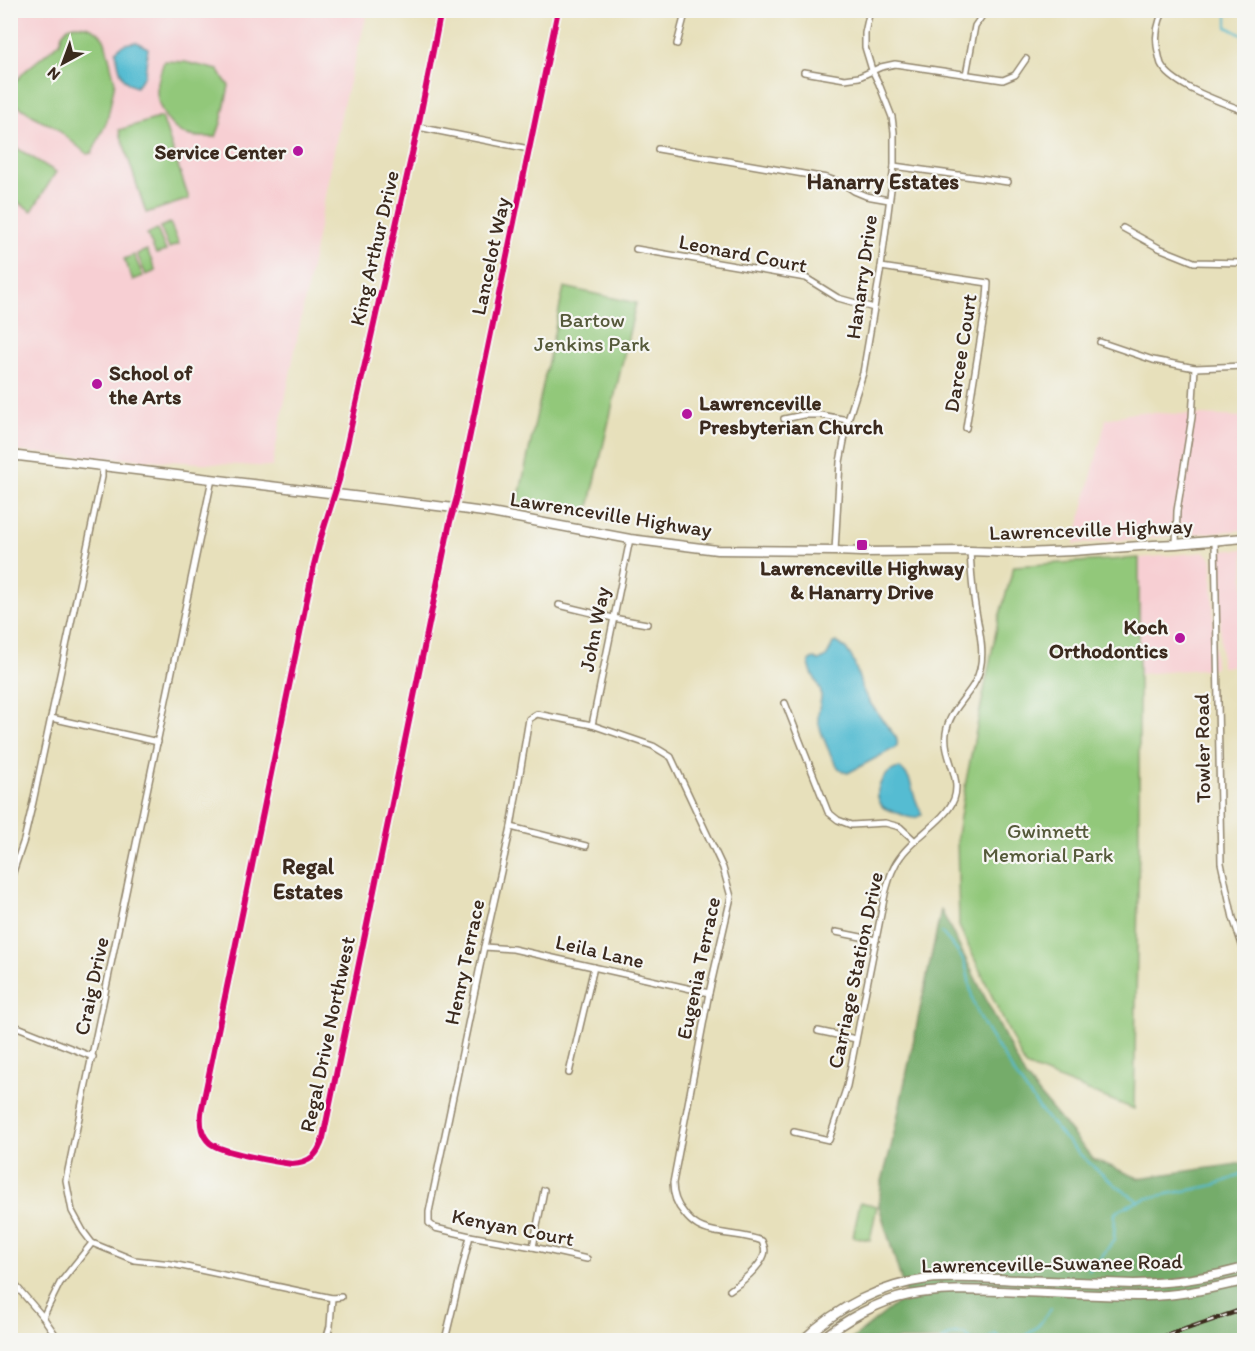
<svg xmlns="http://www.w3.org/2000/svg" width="1255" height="1351" font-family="Itim,sans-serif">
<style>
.built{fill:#f7cfd3}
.green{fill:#92c87a;stroke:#66794c;stroke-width:1.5}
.forest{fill:#75ac6a;stroke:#586b44;stroke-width:1.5}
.water{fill:#54bcd2;stroke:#487378;stroke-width:1.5}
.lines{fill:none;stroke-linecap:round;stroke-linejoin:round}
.stream{stroke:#54bcd2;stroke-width:2}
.street-casing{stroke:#91856c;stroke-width:8}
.primary-casing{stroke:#91856c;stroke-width:11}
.street{stroke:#fff;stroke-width:5}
.primary{stroke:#fff;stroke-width:8}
.rail-casing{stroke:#3b2a1e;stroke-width:4.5}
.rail{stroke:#f6f6f2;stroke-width:2;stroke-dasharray:7;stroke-linecap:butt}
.cycleway-casing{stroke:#f6f6f2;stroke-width:10}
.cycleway{stroke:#d6006c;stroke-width:6}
.poi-dot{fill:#b5179e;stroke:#f6f6f2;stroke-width:2}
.labels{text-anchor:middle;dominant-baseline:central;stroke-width:4.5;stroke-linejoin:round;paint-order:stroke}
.poi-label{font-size:21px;font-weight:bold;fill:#3b2a1e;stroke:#f6f6f2;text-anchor:end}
.street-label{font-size:21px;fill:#3b2a1e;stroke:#f6f6f2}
.park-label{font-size:21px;fill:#55593a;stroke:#f6f6f2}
.neighbourhood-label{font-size:22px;font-weight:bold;fill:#3b2a1e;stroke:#f6f6f2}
</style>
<rect width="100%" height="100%" fill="#f6f6f2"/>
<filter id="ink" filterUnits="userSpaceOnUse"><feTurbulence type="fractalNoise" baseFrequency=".0167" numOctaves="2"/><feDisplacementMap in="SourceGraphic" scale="12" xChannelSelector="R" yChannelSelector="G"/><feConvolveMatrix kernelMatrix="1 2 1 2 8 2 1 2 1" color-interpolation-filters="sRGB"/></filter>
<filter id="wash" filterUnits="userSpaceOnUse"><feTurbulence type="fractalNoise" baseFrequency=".008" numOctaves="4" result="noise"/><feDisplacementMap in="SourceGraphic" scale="24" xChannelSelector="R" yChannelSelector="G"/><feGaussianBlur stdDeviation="1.35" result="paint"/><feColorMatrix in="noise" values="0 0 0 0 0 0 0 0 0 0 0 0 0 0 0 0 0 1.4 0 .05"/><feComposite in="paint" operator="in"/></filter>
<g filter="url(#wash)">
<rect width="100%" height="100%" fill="#e7e0bb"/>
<g class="built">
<path d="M 10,11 L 368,11 L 343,105 L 272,467 L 62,455 L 11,451 Z"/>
<path d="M 1137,412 L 1244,417 L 1244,530 L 1074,544 L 1106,419 Z"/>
<path d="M 1244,549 L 1244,666 L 1221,667 L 1219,557 L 1221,551 Z"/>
<path d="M 1205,552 L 1212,559 L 1215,668 L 1140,674 L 1139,558 Z"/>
</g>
<g class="green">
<path d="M 75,25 C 88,25 99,29 105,41 L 115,82 L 107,121 L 92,153 L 87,154 L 52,125 L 43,122 L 11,101 L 11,87 L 25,71 L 60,42 L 62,34 L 68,27 Z"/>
<path d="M 164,61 L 185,62 L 218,70 L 229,86 L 221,123 L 216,137 C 205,137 192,138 182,133 C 168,126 156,105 157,89 C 158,79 161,70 164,61 Z"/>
<path d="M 162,117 L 189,199 L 146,213 L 119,130 Z"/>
<path d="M 10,144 L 56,172 L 32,211 L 11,198 Z"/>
<path d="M 170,223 L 179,244 L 169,248 L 160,227 Z"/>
<path d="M 157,229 L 166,251 L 156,254 L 147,234 Z"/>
<path d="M 147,250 L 156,271 L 146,275 L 137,254 Z"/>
<path d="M 134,255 L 143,276 L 133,280 L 124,259 Z"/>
<path d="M 564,287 L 636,303 L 587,516 L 518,502 Z"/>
<path d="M 1139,558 L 1139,840 L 1134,1109 L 1025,1066 L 959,926 L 957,835 L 966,781 L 998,621 L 1014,566 Z"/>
<path d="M 860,1202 L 877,1206 L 870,1240 L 853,1237 Z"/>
</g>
<path class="forest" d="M 941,910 L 1025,1077 L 1093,1159 L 1138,1178 L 1244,1163 L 1244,1340 L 851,1340 L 906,1296 L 879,1206 L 881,1185 L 892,1143 Z"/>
<g class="water">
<path d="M 136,42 L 148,48 L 145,75 L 136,87 C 120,83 119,66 116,52 C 119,44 129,43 136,42 Z"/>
<path d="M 836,642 C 859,653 855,679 867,698 C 876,712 886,725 896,737 C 897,741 899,744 895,748 L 848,773 C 844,772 844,773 840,769 C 833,764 817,725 818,716 C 818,708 822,701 821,693 C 819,682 809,673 809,662 L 811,659 L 815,658 L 818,660 C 828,660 829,651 833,643 Z"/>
<path d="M 900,768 C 910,775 911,784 914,795 C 916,801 919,808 922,814 C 913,822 904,815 895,812 C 890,810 885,810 882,806 C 871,791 884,770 900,768 Z"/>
</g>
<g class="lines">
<g class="stream">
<path d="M 1230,10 L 1227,15 L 1227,27 L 1244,36"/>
<path d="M 942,933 C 949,942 959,951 964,962 C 970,975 969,992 975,1006 C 981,1023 992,1039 1002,1054 C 1039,1114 1079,1162 1138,1201"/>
<path d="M 1089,1270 L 1099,1260 L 1114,1240 L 1115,1213 C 1154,1186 1205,1197 1244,1172"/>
<path d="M 941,1340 L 954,1334 L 964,1334 L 971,1340"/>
<path d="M 987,1340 L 995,1334 L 1004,1340"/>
<path d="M 1021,1340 L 1039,1325 L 1051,1309"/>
</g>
</g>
</g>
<g filter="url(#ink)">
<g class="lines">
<g class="street-casing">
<g id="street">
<path d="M 441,10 L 418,127 L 339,480 L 321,537 L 314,565 L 201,1113 C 200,1125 201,1135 210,1143 C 220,1152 276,1162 292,1164 C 310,1163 318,1155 323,1138 L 450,522 L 457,497 L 558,10"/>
<path d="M 1164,10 C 1158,22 1155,33 1157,46 C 1158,51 1159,58 1161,64 C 1172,86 1222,102 1244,111"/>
<path d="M 677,44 L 686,10"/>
<path d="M 804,72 L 845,79 L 859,77 L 881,67 L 895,64 L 1003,80 L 1015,75 L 1026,59"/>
<path d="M 966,75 L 975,26 L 986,10"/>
<path d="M 418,127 L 529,149"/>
<path d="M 1244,128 L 1241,145 L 1244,157"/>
<path d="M 658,149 L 827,178 L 842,183 L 854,191 L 866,196 L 889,200"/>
<path d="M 894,166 L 1008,182"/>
<path d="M 1123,228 L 1159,248 L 1194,262 L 1244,263"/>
<path d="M 636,249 L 806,278 L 838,298 L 874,308"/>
<path d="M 881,267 L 988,283 L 987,298 L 966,428"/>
<path d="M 1100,342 L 1153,360 L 1195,368 L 1244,366"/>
<path d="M 784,419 L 803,415 L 820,415 L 848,420"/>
<path d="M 212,479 L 66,1180 L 72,1211 L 83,1231 L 92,1243 L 134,1260 L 172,1264 L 332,1298 L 341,1297"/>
<path d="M 1215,541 L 1221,863 L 1233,918 L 1244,951"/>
<path d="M 1176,544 L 1177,511 L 1192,417 L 1195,368"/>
<path d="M 835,551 L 840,462 L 848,420 L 863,373 L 881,267 L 894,166 L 894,132 L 892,117 L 879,84 L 872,70 L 865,47 L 865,33 L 870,10"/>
<path d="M 559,605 L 613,618 L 647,624"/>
<path d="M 785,703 L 828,812 L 838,820 L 851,825 L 885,823 L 900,827 L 915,841"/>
<path d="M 51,718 L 158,742"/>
<path d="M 592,725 L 630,539"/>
<path d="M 511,827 L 586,846"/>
<path d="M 10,881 L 24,840 L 33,802 L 102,477 L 102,466"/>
<path d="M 836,932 L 876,940"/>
<path d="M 484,947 L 513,949 L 709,993"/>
<path d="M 10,1024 L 93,1057"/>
<path d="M 818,1031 L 856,1039"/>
<path d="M 569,1073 L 594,967"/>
<path d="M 794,1132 L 829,1140 L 847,1086 L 885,894 C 889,880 892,867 901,856 C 914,837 946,820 954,799 C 962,777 943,757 946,733 C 950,706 975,693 980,669 C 985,649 978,626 975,605 C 972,587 971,569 970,551"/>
<path d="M 533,1247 L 544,1190"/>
<path d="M 587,1259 L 533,1247 L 470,1236 L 435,1228 L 429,1223 L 429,1212 L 484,947 L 511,827 L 529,719 L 537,714 L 592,725 L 653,746 L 671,757 L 723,868 L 731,897 L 709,993 L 673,1183 C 673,1194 676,1204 684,1213 C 687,1217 693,1223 698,1226 C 713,1235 743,1233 762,1241 C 764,1246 766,1250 764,1255 C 760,1267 741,1283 730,1290"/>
<path d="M 10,1279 L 43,1317 L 59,1340"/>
<path d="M 43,1317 L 60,1283 L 92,1243"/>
<path d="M 326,1340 L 330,1326 L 332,1298"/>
<path d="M 445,1340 L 470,1236"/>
</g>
</g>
<g class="primary-casing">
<g id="primary">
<path d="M 10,455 L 454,508 L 491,513 L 630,539 L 717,550 L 835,551 L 861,552 L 970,551 L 1024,553 L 1073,551 L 1154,545 L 1176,544 L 1244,538"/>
<path d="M 803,1340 C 837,1307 881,1285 928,1279 C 958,1276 989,1279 1020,1280 C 1058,1281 1096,1283 1134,1284 C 1171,1283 1208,1278 1244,1268"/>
<path d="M 821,1340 C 844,1320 879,1301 909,1295 C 939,1289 970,1290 1000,1291 C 1048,1293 1097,1296 1146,1296 C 1179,1296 1212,1288 1244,1281"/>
</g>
</g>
<use href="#street" class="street"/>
<use href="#primary" class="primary"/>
<g class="rail-casing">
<path id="rail" d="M 1154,1340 L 1244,1309"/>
</g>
<use href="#rail" class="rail"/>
<g class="cycleway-casing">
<path id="cycleway" d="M 441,10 L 418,127 L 339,480 L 321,537 L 314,565 L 201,1113 C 200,1125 201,1135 210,1143 C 220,1152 276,1162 292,1164 C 310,1163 318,1155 323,1138 L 450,522 L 457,497 L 558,10"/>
</g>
<use href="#cycleway" class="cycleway"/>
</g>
</g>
<g class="poi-dot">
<circle cx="298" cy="151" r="6"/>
<circle cx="97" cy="384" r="6"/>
<circle cx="687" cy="414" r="6"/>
<rect x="856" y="539" width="12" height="12" rx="3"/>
<circle cx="1180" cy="638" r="6"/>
</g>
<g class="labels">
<g class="poi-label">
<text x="286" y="151">Service Center</text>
<text x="109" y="372" text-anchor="start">School of<tspan x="109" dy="24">the Arts</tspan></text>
<text x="699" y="402" text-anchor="start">Lawrenceville<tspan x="699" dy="24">Presbyterian Church</tspan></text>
<text x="862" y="567" text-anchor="middle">Lawrenceville Highway<tspan x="862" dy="24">&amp; Hanarry Drive</tspan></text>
<text x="1168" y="626">Koch<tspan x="1168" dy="24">Orthodontics</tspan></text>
</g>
<g class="street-label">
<text transform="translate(374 248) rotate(-77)">King Arthur Drive</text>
<text transform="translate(743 253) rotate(11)">Leonard Court</text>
<text transform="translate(490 256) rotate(-78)">Lancelot Way</text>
<text transform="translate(861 277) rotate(-82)">Hanarry Drive</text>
<text transform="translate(960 353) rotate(-81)">Darcee Court</text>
<text transform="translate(611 514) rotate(9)">Lawrenceville Highway</text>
<text transform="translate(1091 529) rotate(-2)">Lawrenceville Highway</text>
<text transform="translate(594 629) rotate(-79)">John Way</text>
<text transform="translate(1202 748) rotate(-91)">Towler Road</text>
<text transform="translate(600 951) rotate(13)">Leila Lane</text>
<text transform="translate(464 962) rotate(-78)">Henry Terrace</text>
<text transform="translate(698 968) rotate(-78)">Eugenia Terrace</text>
<text transform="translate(855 970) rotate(-78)">Carriage Station Drive</text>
<text transform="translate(91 986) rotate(-78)">Craig Drive</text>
<text transform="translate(327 1034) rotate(-78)">Regal Drive Northwest</text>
<text transform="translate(513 1227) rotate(11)">Kenyan Court</text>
<text transform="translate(1052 1263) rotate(-1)">Lawrenceville-Suwanee Road</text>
</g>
<g class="park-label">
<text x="592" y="319">Bartow<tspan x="592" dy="24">Jenkins Park</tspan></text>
<text x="1048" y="830">Gwinnett<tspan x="1048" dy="24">Memorial Park</tspan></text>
</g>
<g class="neighbourhood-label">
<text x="883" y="181">Hanarry Estates</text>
<text x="308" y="866">Regal<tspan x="308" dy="25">Estates</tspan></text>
</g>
</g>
<rect width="1255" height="1351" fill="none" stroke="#f6f6f2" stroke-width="36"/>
<g transform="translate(63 63) rotate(221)" stroke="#f6f6f2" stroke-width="4.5" paint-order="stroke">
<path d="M0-4.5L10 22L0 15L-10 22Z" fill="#3b2a1e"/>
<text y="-9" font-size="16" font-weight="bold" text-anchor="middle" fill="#3b2a1e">N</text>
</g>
</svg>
